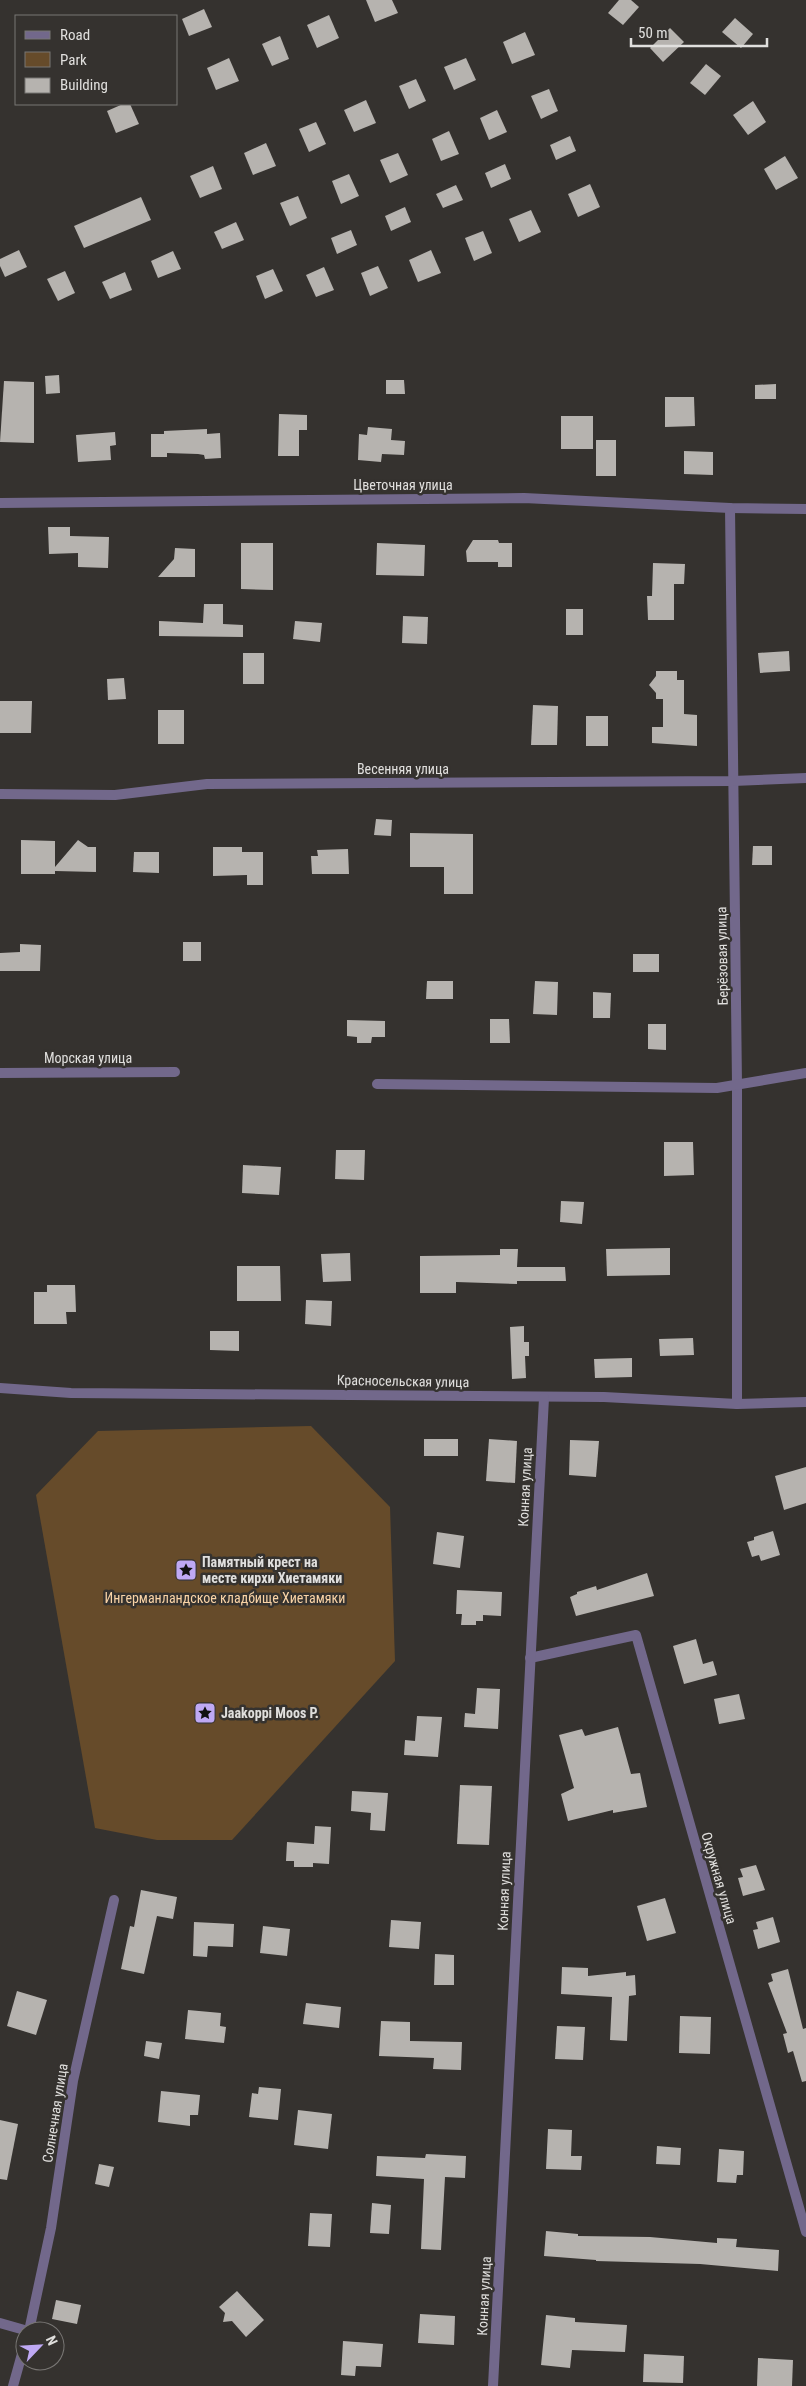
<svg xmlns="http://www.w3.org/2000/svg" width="806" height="2386" font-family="'Roboto Condensed',sans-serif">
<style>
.green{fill:#664b2a}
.building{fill:#b6b3af}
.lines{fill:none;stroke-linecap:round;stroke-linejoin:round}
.street{stroke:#72688b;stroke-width:10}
.labels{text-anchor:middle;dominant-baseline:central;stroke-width:5;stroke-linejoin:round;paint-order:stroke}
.street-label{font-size:14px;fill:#e0dfdd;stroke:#35322f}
.poi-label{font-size:14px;font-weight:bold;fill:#e0dfdd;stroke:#35322f;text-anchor:start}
.park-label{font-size:14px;fill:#f9d3a6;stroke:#35322f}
</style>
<rect width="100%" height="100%" fill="#35322f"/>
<path class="green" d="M 311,1426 L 390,1507 L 395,1661 L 232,1840 L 157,1840 L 95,1828 L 36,1495 L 98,1431 Z"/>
<g class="building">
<path d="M 366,0 L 392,0 L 398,13 L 375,22 Z"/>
<path d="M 619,0 L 631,0 L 639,7 L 623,25 L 608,13 Z"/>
<path d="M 204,9 L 212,27 L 189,36 L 182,19 Z"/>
<path d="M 329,15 L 339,38 L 317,48 L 307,25 Z"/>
<path d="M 735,18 L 753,34 L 741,48 L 722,32 Z"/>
<path d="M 670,28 L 684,42 L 663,62 L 650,48 Z"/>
<path d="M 525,32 L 535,55 L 512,64 L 503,42 Z"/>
<path d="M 280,36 L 289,59 L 272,66 L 262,44 Z"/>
<path d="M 229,58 L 239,81 L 216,90 L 207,68 Z"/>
<path d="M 466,58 L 476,80 L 454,90 L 444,67 Z"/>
<path d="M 706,64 L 721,76 L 705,95 L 690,83 Z"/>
<path d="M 416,79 L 426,101 L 409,109 L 399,86 Z"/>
<path d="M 549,89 L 558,111 L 541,119 L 531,96 Z"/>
<path d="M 366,100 L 376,123 L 354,132 L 344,110 Z"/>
<path d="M 753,101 L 766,122 L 748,135 L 733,115 Z"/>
<path d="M 123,104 L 130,104 L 139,124 L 116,133 L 107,111 Z"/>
<path d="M 497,110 L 507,132 L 489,140 L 480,118 Z"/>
<path d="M 316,122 L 326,144 L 309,152 L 299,129 Z"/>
<path d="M 449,131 L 459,154 L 441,161 L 432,139 Z"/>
<path d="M 570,136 L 576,151 L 556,160 L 550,145 Z"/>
<path d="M 266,143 L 276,166 L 253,175 L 244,153 Z"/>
<path d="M 398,153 L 408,175 L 390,183 L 380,160 Z"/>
<path d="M 785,156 L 798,178 L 776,190 L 764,169 Z"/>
<path d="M 505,164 L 511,179 L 491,188 L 485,173 Z"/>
<path d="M 213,166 L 222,189 L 200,198 L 190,176 Z"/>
<path d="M 349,174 L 359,196 L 341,204 L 332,181 Z"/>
<path d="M 590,184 L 600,207 L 578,217 L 568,194 Z"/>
<path d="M 456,185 L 463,200 L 443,208 L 436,194 Z"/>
<path d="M 298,196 L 307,218 L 290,226 L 280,203 Z"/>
<path d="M 141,197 L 151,220 L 84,248 L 74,226 Z"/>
<path d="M 405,207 L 411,222 L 391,231 L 385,216 Z"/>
<path d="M 531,210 L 541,232 L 519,242 L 509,219 Z"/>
<path d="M 236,222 L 244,240 L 222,249 L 214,232 Z"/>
<path d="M 351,230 L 357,245 L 337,254 L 331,238 Z"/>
<path d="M 483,231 L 492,253 L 474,261 L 465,238 Z"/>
<path d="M 19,250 L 27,267 L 5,277 L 0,266 L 0,259 Z"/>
<path d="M 431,250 L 441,273 L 418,282 L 409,260 Z"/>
<path d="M 173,251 L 181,269 L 158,278 L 151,261 Z"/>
<path d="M 378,266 L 388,288 L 370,296 L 361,273 Z"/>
<path d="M 324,267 L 334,290 L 316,297 L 306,275 Z"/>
<path d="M 273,269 L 283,291 L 265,299 L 256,276 Z"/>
<path d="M 65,271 L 75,293 L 58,301 L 47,279 Z"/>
<path d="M 125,272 L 132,290 L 110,299 L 102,282 Z"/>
<path d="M 59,375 L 60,393 L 46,394 L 45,376 Z"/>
<path d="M 386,380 L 404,380 L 405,394 L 386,394 Z"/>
<path d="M 4,381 L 34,382 L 34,443 L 0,442 Z"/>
<path d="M 776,384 L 776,399 L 755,399 L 755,385 Z"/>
<path d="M 665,397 L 694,397 L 695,426 L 665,427 Z"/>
<path d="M 279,414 L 307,415 L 307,430 L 299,430 L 299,456 L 278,456 Z"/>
<rect x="561" y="416" width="32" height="33"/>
<path d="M 368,427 L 392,429 L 391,440 L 405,441 L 404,455 L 382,454 L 381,462 L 358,460 L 359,434 L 367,435 Z"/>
<path d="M 207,429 L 207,434 L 220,433 L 221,458 L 205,459 L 204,455 L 198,454 L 167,453 L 167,457 L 151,457 L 151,434 L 164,434 L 164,431 Z"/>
<path d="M 115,432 L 116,445 L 110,446 L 111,460 L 78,462 L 76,435 Z"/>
<rect x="596" y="440" width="20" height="36"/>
<path d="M 684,451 L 713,452 L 713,475 L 684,474 Z"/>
<path d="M 48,527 L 70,527 L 70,536 L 109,537 L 108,568 L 78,567 L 78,553 L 49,554 Z"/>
<path d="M 473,540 L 498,540 L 499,543 L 512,543 L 512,567 L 498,567 L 498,562 L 467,562 L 466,551 Z"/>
<path d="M 241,543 L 273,543 L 273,590 L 241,589 Z"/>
<path d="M 377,543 L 425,545 L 424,576 L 376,575 Z"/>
<path d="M 175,548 L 195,549 L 195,577 L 158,577 L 174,559 Z"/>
<path d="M 653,563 L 685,564 L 684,584 L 674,584 L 674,620 L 648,620 L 647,596 L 652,596 Z"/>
<path d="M 204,604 L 223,604 L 223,624 L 243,625 L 243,637 L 159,636 L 159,621 L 203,623 Z"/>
<rect x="566" y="609" width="17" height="26"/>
<path d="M 403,616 L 428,617 L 427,644 L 402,643 Z"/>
<path d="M 295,621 L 322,623 L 320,642 L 293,639 Z"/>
<path d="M 789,651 L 790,671 L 760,673 L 758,653 Z"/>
<rect x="243" y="653" width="21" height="31"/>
<path d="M 656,671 L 677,671 L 677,680 L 684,680 L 684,714 L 697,715 L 697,746 L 652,743 L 652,727 L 663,727 L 663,699 L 656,699 L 656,693 L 649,685 L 656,676 Z"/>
<path d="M 124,678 L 126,699 L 108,700 L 107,679 Z"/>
<path d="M 0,701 L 32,701 L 31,733 L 0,733 Z"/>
<path d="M 533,705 L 558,706 L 557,745 L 531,745 Z"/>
<rect x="158" y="710" width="26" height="34"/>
<rect x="586" y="716" width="22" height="30"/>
<path d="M 376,819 L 392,820 L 391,836 L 374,835 Z"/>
<path d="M 410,833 L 473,834 L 473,894 L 444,894 L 444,867 L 410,867 Z"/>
<path d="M 21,840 L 55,841 L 55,867 L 78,840 L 88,847 L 96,847 L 96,872 L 55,871 L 55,874 L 21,874 Z"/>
<path d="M 753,846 L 772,846 L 772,865 L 752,865 Z"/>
<path d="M 213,847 L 242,847 L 242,852 L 263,852 L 263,885 L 247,885 L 247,875 L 213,876 Z"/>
<path d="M 348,849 L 349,874 L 312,874 L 311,856 L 318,856 L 317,850 Z"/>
<path d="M 134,852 L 159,852 L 159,873 L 133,872 Z"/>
<rect x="183" y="942" width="18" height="19"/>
<path d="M 20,944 L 41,945 L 40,971 L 0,971 L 0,953 L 20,952 Z"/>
<rect x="633" y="954" width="26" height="18"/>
<path d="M 427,981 L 453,981 L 453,999 L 426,999 Z"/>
<path d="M 535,981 L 558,982 L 557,1015 L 533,1014 Z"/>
<path d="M 593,992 L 611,993 L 610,1018 L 593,1018 Z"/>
<path d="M 490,1019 L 509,1019 L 510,1043 L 490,1043 Z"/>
<path d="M 347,1020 L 385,1021 L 385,1037 L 372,1037 L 371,1043 L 357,1043 L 357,1037 L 347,1036 Z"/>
<path d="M 648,1024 L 666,1024 L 666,1050 L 648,1049 Z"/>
<path d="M 664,1142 L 693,1142 L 694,1175 L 664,1176 Z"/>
<path d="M 336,1150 L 365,1150 L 364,1180 L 335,1179 Z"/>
<path d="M 243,1165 L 281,1167 L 279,1195 L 242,1193 Z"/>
<path d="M 561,1201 L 584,1202 L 582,1224 L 560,1222 Z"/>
<path d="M 670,1248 L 670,1275 L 607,1276 L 606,1249 Z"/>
<path d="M 500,1249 L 518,1249 L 517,1267 L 565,1267 L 566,1281 L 517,1281 L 517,1284 L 456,1282 L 456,1293 L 420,1293 L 420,1256 L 500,1255 Z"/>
<path d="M 350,1253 L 351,1281 L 323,1282 L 321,1254 Z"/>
<path d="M 237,1266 L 280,1266 L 281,1301 L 237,1301 Z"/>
<path d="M 47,1285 L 75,1285 L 76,1312 L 66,1312 L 67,1324 L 34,1324 L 34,1292 L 47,1292 Z"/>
<path d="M 306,1300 L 332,1301 L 331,1326 L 305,1324 Z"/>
<path d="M 524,1326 L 524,1342 L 529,1342 L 529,1356 L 525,1356 L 526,1378 L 512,1379 L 510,1327 Z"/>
<path d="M 210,1331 L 239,1331 L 239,1351 L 210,1350 Z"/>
<path d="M 693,1338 L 694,1355 L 660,1356 L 659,1339 Z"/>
<path d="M 632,1358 L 632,1377 L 595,1378 L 594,1359 Z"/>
<rect x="424" y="1439" width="34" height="17"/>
<path d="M 489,1439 L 517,1441 L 515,1483 L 486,1481 Z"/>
<path d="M 570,1440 L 599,1441 L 596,1477 L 569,1475 Z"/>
<path d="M 806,1467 L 806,1503 L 784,1510 L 775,1476 Z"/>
<path d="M 773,1531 L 780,1555 L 761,1561 L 759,1555 L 752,1557 L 747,1542 L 754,1540 L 754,1537 Z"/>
<path d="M 437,1532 L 464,1536 L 460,1568 L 433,1564 Z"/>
<path d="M 647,1573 L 654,1596 L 576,1616 L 570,1597 L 577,1594 L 577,1592 L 596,1586 L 597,1590 Z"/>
<path d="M 457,1590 L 502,1592 L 501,1616 L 483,1615 L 483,1621 L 476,1621 L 476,1625 L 461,1625 L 462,1614 L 456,1614 Z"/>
<path d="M 696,1639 L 703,1664 L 713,1661 L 717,1675 L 684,1684 L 673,1646 Z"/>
<path d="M 477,1688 L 500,1689 L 498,1729 L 464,1727 L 465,1713 L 475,1714 Z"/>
<path d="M 739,1694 L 745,1719 L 719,1724 L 714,1699 Z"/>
<path d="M 417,1716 L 442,1717 L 438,1757 L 404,1755 L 405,1740 L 415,1741 Z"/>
<path d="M 618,1727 L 631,1774 L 640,1773 L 647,1807 L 613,1813 L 613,1810 L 568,1821 L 561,1794 L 574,1788 L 559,1735 L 582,1729 L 585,1736 Z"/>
<path d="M 460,1785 L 492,1786 L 489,1845 L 457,1844 Z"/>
<path d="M 352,1791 L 388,1793 L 385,1831 L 370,1830 L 371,1813 L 351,1811 Z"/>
<path d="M 315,1826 L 331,1827 L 329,1864 L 313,1863 L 313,1867 L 294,1867 L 294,1861 L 286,1861 L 287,1842 L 314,1844 Z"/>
<path d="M 756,1865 L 765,1890 L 743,1896 L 738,1878 L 743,1877 L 740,1869 Z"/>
<path d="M 141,1890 L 177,1897 L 173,1919 L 157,1916 L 144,1974 L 121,1969 L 130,1926 L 134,1927 Z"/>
<path d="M 665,1898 L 676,1933 L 647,1941 L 637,1906 Z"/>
<path d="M 773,1917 L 780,1942 L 758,1949 L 753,1930 L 758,1929 L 756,1922 Z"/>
<path d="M 391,1920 L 421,1922 L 419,1949 L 389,1947 Z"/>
<path d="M 194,1922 L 234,1924 L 233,1947 L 208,1946 L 207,1957 L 193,1956 Z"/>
<path d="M 263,1926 L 290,1929 L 287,1956 L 260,1953 Z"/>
<path d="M 435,1954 L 454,1955 L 454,1985 L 434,1985 Z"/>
<path d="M 562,1967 L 588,1968 L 588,1976 L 626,1972 L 626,1976 L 635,1975 L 636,1995 L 629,1996 L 627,2041 L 610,2040 L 612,1997 L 561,1994 Z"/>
<path d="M 788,1969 L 803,2029 L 806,2028 L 806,2081 L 802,2082 L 793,2051 L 788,2053 L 783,2034 L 787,2033 L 768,1983 L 773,1981 L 771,1974 Z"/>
<path d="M 17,1991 L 47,2000 L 36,2035 L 7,2026 Z"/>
<path d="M 306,2003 L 341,2007 L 339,2028 L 303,2024 Z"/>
<path d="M 188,2010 L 221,2013 L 220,2026 L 226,2027 L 224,2043 L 185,2039 Z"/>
<path d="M 680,2016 L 711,2017 L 710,2054 L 679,2053 Z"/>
<path d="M 381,2021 L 410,2022 L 410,2041 L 462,2042 L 461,2070 L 433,2069 L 434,2058 L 379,2056 Z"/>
<path d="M 557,2026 L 585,2027 L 583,2060 L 555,2059 Z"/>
<path d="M 146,2041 L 162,2043 L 159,2059 L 144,2056 Z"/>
<path d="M 259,2087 L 281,2089 L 278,2120 L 249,2117 L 252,2093 L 258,2094 Z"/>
<path d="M 161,2091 L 200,2095 L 198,2115 L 190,2115 L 190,2126 L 158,2122 Z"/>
<path d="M 298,2110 L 332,2114 L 328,2149 L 294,2145 Z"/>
<path d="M 0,2120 L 18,2124 L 7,2180 L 0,2179 Z"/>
<path d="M 548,2129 L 572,2130 L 571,2156 L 582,2156 L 581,2170 L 546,2169 Z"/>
<path d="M 657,2146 L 681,2148 L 680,2165 L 656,2164 Z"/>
<path d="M 719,2149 L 744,2151 L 743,2175 L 737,2175 L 736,2183 L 717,2182 Z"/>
<path d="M 426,2154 L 466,2156 L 465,2178 L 445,2177 L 441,2250 L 421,2249 L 424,2179 L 376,2176 L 377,2156 L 425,2158 Z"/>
<path d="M 99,2164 L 114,2167 L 109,2187 L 95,2184 Z"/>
<path d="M 372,2203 L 391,2205 L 389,2234 L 370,2233 Z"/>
<path d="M 310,2213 L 332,2214 L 330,2247 L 308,2246 Z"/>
<path d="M 546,2231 L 578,2234 L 578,2236 L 650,2237 L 717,2243 L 717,2238 L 737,2239 L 736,2247 L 779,2250 L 778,2271 L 700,2264 L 596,2261 L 596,2260 L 544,2256 Z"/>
<path d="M 237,2291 L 264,2320 L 246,2337 L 232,2321 L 223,2322 L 225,2313 L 219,2307 Z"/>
<path d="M 56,2300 L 81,2305 L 77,2324 L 52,2319 Z"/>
<path d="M 420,2314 L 455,2316 L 454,2345 L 418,2343 Z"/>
<path d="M 546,2315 L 575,2318 L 575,2322 L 627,2325 L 625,2352 L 572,2350 L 570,2368 L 541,2365 Z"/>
<path d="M 343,2341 L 383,2344 L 381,2367 L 356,2366 L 355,2376 L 341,2375 Z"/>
<path d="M 644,2354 L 684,2356 L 683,2383 L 643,2382 Z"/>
<path d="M 758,2358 L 793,2360 L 792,2386 L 757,2386 Z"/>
</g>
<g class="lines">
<g class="street">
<path d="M 0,503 L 524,498 L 730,508 L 806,509"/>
<path d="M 730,508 L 737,1084 L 737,1404"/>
<path d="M 0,794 L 115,795 L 207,784 L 733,781 L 806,778"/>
<path d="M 0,1073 L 175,1072"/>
<path d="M 377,1084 L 717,1088 L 806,1073"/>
<path d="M 0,1388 L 71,1393 L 604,1397 L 737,1404 L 806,1402"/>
<path d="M 530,1658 L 636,1635 L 806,2232"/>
<path d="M 0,2323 L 28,2331"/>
<path d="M 29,2331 L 51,2228 L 73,2081 L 114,1900"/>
<path d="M 13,2386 L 25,2343"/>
<path d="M 493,2386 L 544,1398"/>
</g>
</g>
<defs>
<g id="sight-square" transform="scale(1.125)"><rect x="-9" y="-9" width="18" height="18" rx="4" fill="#bfa9f4" stroke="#35322f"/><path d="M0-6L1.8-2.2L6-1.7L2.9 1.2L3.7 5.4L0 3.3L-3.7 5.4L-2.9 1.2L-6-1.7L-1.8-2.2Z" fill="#111"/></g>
</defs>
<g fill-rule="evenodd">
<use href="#sight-square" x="186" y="1570"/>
<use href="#sight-square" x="205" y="1713"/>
</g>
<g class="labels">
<g class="street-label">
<text x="403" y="485">Цветочная улица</text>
<text x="403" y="769">Весенняя улица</text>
<text transform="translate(722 956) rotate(-91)">Берёзовая улица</text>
<text x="88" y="1058">Морская улица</text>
<text transform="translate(403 1381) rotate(1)">Красносельская улица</text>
<text transform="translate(525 1487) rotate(-87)">Конная улица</text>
<text transform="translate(719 1878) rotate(74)">Окружная улица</text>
<text transform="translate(504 1891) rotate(-88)">Конная улица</text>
<text transform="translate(55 2113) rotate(-81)">Солнечная улица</text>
<text transform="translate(484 2296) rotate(-87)">Конная улица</text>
</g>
<g class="poi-label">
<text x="202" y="1562">Памятный крест на<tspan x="202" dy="16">месте кирхи Хиетамяки</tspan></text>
<text x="221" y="1713">Jaakoppi Moos P.</text>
</g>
<g class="park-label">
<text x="225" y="1598">Ингерманландское кладбище Хиетамяки</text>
</g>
</g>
<rect x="15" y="15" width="162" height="90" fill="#35322f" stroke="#797775"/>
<rect x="25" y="31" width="25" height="8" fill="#72688b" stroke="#797775"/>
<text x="60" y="40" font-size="15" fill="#e0dfdd">Road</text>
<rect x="25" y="52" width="25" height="15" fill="#664b2a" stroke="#797775"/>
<text x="60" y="65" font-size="15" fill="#e0dfdd">Park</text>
<rect x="25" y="78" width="25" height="15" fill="#b6b3af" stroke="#797775"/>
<text x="60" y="90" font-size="15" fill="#e0dfdd">Building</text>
<g transform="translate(40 2346) rotate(65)"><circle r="24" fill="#35322f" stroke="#797775"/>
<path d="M0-4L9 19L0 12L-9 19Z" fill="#bfa9f4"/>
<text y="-8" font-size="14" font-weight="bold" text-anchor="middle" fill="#e0dfdd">N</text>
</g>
<path d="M631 38v8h136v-8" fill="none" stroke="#e0dfdd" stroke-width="2.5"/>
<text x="638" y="38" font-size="15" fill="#e0dfdd" stroke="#35322f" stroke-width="4" paint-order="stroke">50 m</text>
</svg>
